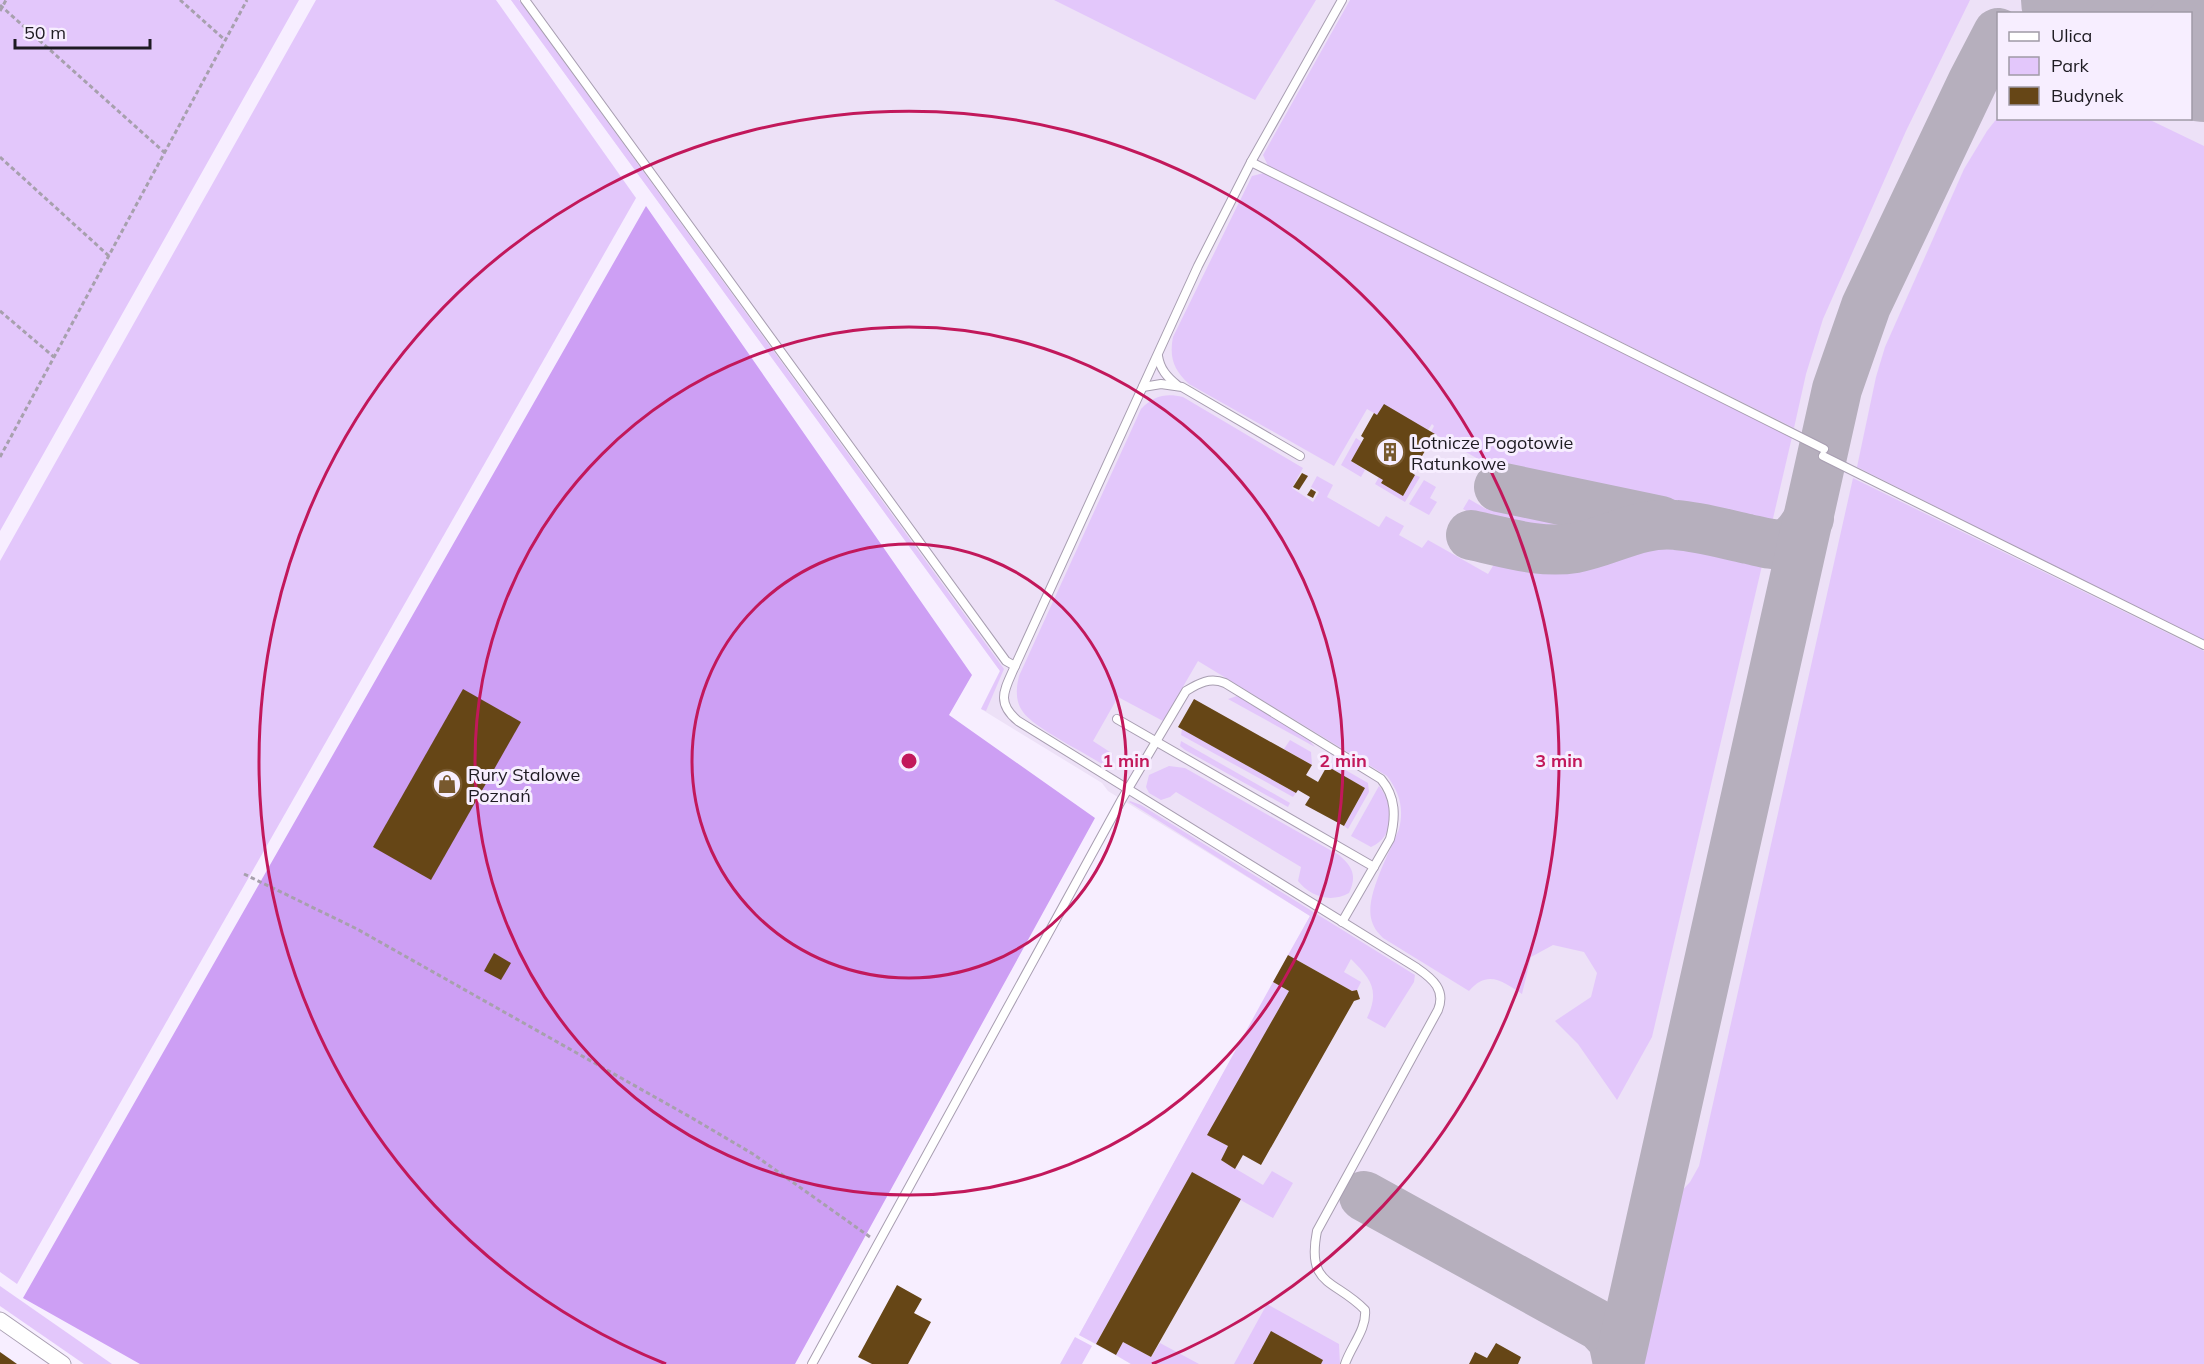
<svg xmlns="http://www.w3.org/2000/svg" width="2204" height="1364" font-family="Mulish,sans-serif">
<style>
.built{fill:#ede1f7;fill-rule:evenodd}
.green{fill:#e3c7fb}
.forest{fill:#cd9ff4}
.lines{fill:none;stroke-linecap:round;stroke-linejoin:round}
.taxiway{stroke:#b6afbd;stroke-width:50}
.runway{stroke:#b6afbd;stroke-width:122}
.building{fill:#664616}
.service-casing{stroke:#a89eb1;stroke-width:10}
.minor-casing{stroke:#a89eb1;stroke-width:17}
.path{stroke:#a7a0ad;stroke-width:3;stroke-dasharray:4.5 3;stroke-linecap:butt}
.service{stroke:#fff;stroke-width:8}
.minor{stroke:#fff;stroke-width:15}
.ring{fill:none;stroke:#c2185b;stroke-width:3}
.labels{text-anchor:middle;dominant-baseline:central;stroke-width:6;stroke-linejoin:round;paint-order:stroke}
.poi-label{font-size:18px;fill:#1e1b22;stroke:#f7eeff;text-anchor:start}
.centre{fill:#c2185b;stroke:#f7eeff;stroke-width:3}
.ring-label{font-size:18px;text-anchor:middle;font-weight:bold;fill:#c2185b;stroke:#f7eeff;stroke-width:6;stroke-linejoin:round;paint-order:stroke}
</style>
<rect width="100%" height="100%" fill="#f7eeff"/>
<path class="built" d="M 511,0 L 2204,0 L 2204,1364 L 1131,1364 L 1079,1335 L 1310,916 L 1108,791 L 1102,783 L 981,709 L 1000,671 ZM 1998,14 L 2190,14 L 2190,118 L 1998,118 Z"/>
<g class="green">
<path d="M 0,0 L 299,0 L 0,531 Z"/>
<path d="M 316,0 L 496,0 L 636,198 L 17,1284 L 0,1272 L 0,561 Z"/>
<path d="M 511,0 L 519,0 L 1004,669 L 986,711 L 981,709 L 1000,671 Z"/>
<path d="M 1054,0 L 1316,0 L 1255,100 Z"/>
<path d="M 1350,0 L 1970,0 L 1906,131 L 1823,319 L 1806,374 L 1794,428 L 1268,166 L 1263,155 Z"/>
<path d="M 1998,117 L 2148,119 L 2204,146 L 2204,641 L 1857,467 L 1876,377 L 1885,347 L 1964,169 L 1987,131 Z"/>
<path d="M 1264,173 L 1792,437 L 1652,1037 L 1617,1100 L 1578,1044 L 1555,1021 L 1591,997 L 1597,973 L 1584,952 L 1553,945 L 1531,957 L 1522,994 C 1503,982 1488,969 1469,991 L 1383,938 C 1377,932 1373,927 1371,918 C 1366,894 1390,852 1399,829 C 1404,809 1400,793 1387,776 L 1198,661 L 1163,721 L 1118,697 L 1093,741 L 1113,754 L 1113,761 L 1102,764 C 1085,753 1033,727 1023,712 C 1015,701 1016,688 1019,676 L 1141,409 C 1154,396 1165,393 1183,397 L 1303,468 L 1292,488 L 1313,502 L 1319,492 L 1311,487 L 1317,476 L 1333,485 L 1327,497 L 1379,527 L 1386,516 L 1404,526 L 1399,535 L 1422,548 L 1428,540 L 1488,574 L 1496,561 L 1467,543 L 1481,519 L 1463,509 L 1469,499 L 1486,509 L 1506,475 L 1431,432 L 1434,426 L 1432,424 L 1428,430 L 1384,405 L 1377,415 L 1367,409 L 1334,466 L 1189,384 C 1174,370 1169,358 1173,337 L 1252,176 Z"/>
<path d="M 1356,438 L 1362,442 L 1351,461 L 1365,470 L 1361,477 L 1341,465 Z"/>
<path d="M 1415,475 L 1420,477 L 1405,502 L 1375,484 L 1379,477 L 1383,480 L 1381,483 L 1403,495 Z"/>
<path d="M 1853,478 L 2204,651 L 2204,1364 L 1640,1364 L 1678,1195 L 1690,1182 L 1699,1166 Z"/>
<path d="M 1424,480 L 1436,487 L 1430,498 L 1437,502 L 1429,515 L 1409,504 Z"/>
<path d="M 1237,696 L 1308,739 L 1315,747 L 1228,699 Z"/>
<path d="M 1182,729 L 1296,793 L 1293,797 L 1181,735 Z"/>
<path d="M 1290,740 L 1311,752 L 1312,765 L 1284,749 Z"/>
<path d="M 1181,741 L 1290,803 L 1288,807 L 1185,750 L 1180,746 Z"/>
<path d="M 1335,764 L 1368,783 L 1369,792 L 1348,829 L 1344,826 L 1365,788 L 1327,766 Z"/>
<path d="M 1169,766 L 1185,768 L 1339,855 C 1353,867 1357,876 1349,893 C 1331,903 1311,897 1298,881 L 1301,867 L 1176,792 L 1170,797 L 1161,800 L 1149,793 L 1146,787 L 1149,775 Z"/>
<path d="M 1379,786 C 1394,805 1396,836 1371,847 L 1351,836 Z"/>
<path d="M 1130,801 L 1141,805 L 1415,975 L 1414,982 L 1385,1028 L 1367,1018 C 1380,990 1371,979 1351,959 L 1344,972 L 1361,982 L 1357,990 L 1352,991 L 1288,955 L 1310,916 L 1129,802 Z"/>
<path d="M 1273,982 L 1289,991 L 1208,1135 L 1228,1146 L 1221,1160 L 1263,1185 L 1272,1171 L 1293,1183 L 1273,1218 L 1192,1173 L 1096,1344 L 1079,1335 Z"/>
<path d="M 0,1286 L 112,1364 L 84,1364 L 0,1306 Z"/>
<path d="M 1267,1304 L 1339,1344 L 1340,1364 L 1234,1364 Z"/>
<path d="M 1075,1337 L 1092,1346 L 1082,1364 L 1060,1364 Z"/>
<path d="M 1123,1342 L 1151,1357 L 1160,1343 L 1199,1364 L 1131,1364 L 1116,1355 Z"/>
</g>
<path class="forest" d="M 646,206 L 972,675 L 949,715 L 1095,818 L 795,1364 L 140,1364 L 23,1298 Z"/>
<g class="lines">
<g class="taxiway">
<path d="M 2121,0 L 2133,14"/>
<path d="M 1499,487 L 1661,521"/>
<path d="M 1471,535 C 1505,542 1540,554 1575,548 C 1609,542 1640,521 1676,525 C 1700,527 1725,534 1748,539 C 1759,541 1773,546 1784,544 C 1796,540 1803,528 1809,518"/>
<path d="M 1364,1196 L 1600,1326 L 1613,1340 L 1618,1364"/>
<path d="M 1619,1364 L 1837,389 L 1866,306 L 1973,81 L 1998,33"/>
</g>
<g class="runway">
<path d="M 2082,0 L 2109,14"/>
<path d="M 2190,54 L 2204,61"/>
</g>
</g>
<g class="building">
<path d="M 1384,404 L 1435,434 L 1412,473 L 1415,475 L 1403,496 L 1381,483 L 1383,480 L 1351,461 L 1364,438 L 1361,436 L 1374,413 L 1377,415 Z"/>
<path d="M 1302,473 L 1308,476 L 1299,490 L 1293,487 Z"/>
<path d="M 1311,489 L 1316,492 L 1313,498 L 1307,495 Z"/>
<path d="M 463,689 L 521,722 L 431,880 L 373,847 Z"/>
<path d="M 1194,699 L 1312,765 L 1306,775 L 1318,782 L 1327,766 L 1365,788 L 1344,826 L 1305,805 L 1310,797 L 1298,790 L 1296,793 L 1178,727 Z"/>
<path d="M 494,953 L 511,963 L 501,980 L 484,971 Z"/>
<path d="M 1288,955 L 1352,991 L 1357,990 L 1360,999 L 1354,1001 L 1261,1165 L 1243,1155 L 1235,1169 L 1221,1160 L 1228,1146 L 1207,1135 L 1289,991 L 1273,982 Z"/>
<path d="M 1192,1172 L 1241,1199 L 1151,1357 L 1123,1342 L 1116,1355 L 1096,1344 Z"/>
<path d="M 897,1285 L 922,1299 L 914,1313 L 931,1322 L 908,1364 L 872,1364 L 858,1357 Z"/>
<path d="M 1271,1331 L 1323,1360 L 1321,1364 L 1253,1364 Z"/>
<path d="M 1496,1343 L 1521,1357 L 1518,1364 L 1469,1364 L 1475,1352 L 1487,1358 Z"/>
<path d="M 0,1352 L 10,1359 L 17,1364 L 0,1364 Z"/>
</g>
<g class="lines">
<g class="service-casing">
<g id="service">
<path d="M 525,0 L 1006,661 L 1015,666"/>
<path d="M 1342,0 L 1251,162 L 1198,266 L 1015,666 C 1005,689 995,702 1018,721 L 1417,968 C 1433,979 1446,990 1438,1010 L 1317,1231 C 1306,1287 1335,1279 1365,1310 C 1367,1329 1351,1346 1345,1364"/>
<path d="M 1251,162 L 1824,449"/>
<path d="M 1158,356 C 1160,369 1167,377 1177,385"/>
<path d="M 1143,387 L 1161,384 L 1182,387 L 1300,456"/>
<path d="M 1823,456 L 2204,645"/>
<path d="M 1117,719 L 1374,867"/>
<path d="M 812,1364 L 1122,799 L 1186,691 C 1199,683 1210,677 1225,683 L 1381,779 C 1396,797 1396,817 1390,839 L 1342,922"/>
</g>
</g>
<g class="minor-casing">
<path id="minor" d="M 0,1320 L 63,1364"/>
</g>
<g class="path">
<path d="M 180,0 L 225,40"/>
<path d="M 0,5 L 165,153"/>
<path d="M 0,11 L 6,0"/>
<path d="M 0,157 L 109,256"/>
<path d="M 0,311 L 54,357"/>
<path d="M 0,457 L 247,0"/>
<path d="M 244,874 L 357,929 L 692,1118 L 753,1154 L 870,1237"/>
</g>
<use href="#service" class="service"/>
<use href="#minor" class="minor"/>
</g>
<g class="ring">
<circle cx="909" cy="761" r="217"/>
<circle cx="909" cy="761" r="434"/>
<path d="M666 1364A650 650 0 1 1 1152 1364"/>
</g>
<defs>
<g id="building-ring" transform="scale(1.5)"><circle r="9.5" fill="#f7eeff" stroke="#78592e" stroke-width="1.5"/><path d="M-4-6H4V6H1V3H-1V6H-4ZM-2.5-4.3h1.7v1.8h-1.7ZM.8-4.3h1.7v1.8H.8ZM-2.5-1h1.7V.8h-1.7ZM.8-1h1.7V.8H.8Z" fill="#78592e"/></g>
<g id="shop-ring" transform="scale(1.5)"><circle r="9.5" fill="#f7eeff" stroke="#78592e" stroke-width="1.5"/><path d="M-5-2.5h2.3a2.7 3.5 0 0 1 5.4 0H5L5.5 6h-11ZM-1.5-2.5h3a1.5 2.3 0 0 0-3 0Z" fill="#78592e"/></g>
</defs>
<g fill-rule="evenodd">
<use href="#building-ring" x="1390" y="452"/>
<use href="#shop-ring" x="447" y="784"/>
</g>
<g class="labels">
<g class="poi-label">
<text x="1411" y="442">Lotnicze Pogotowie<tspan x="1411" dy="21">Ratunkowe</tspan></text>
<text x="468" y="774">Rury Stalowe<tspan x="468" dy="21">Poznań</tspan></text>
</g>
</g>
<circle cx="909" cy="761" r="9" class="centre"/>
<g class="ring-label">
<text x="1126" y="767">1 min</text>
<text x="1343" y="767">2 min</text>
<text x="1559" y="767">3 min</text>
</g>
<rect x="1997" y="12" width="195" height="108" fill="#f7eeff" stroke="#a09aa7" stroke-width="1.5"/>
<rect x="2009" y="32" width="30" height="9" fill="#ffffff" stroke="#a09aa7" stroke-width="1.5"/>
<text x="2051" y="42" font-size="18" fill="#1e1b22">Ulica</text>
<rect x="2009" y="57" width="30" height="18" fill="#e3c7fb" stroke="#a09aa7" stroke-width="1.5"/>
<text x="2051" y="72" font-size="18" fill="#1e1b22">Park</text>
<rect x="2009" y="87" width="30" height="18" fill="#664616" stroke="#a09aa7" stroke-width="1.5"/>
<text x="2051" y="102" font-size="18" fill="#1e1b22">Budynek</text>
<path d="M15 39v9h135v-9" fill="none" stroke="#1e1b22" stroke-width="3"/>
<text x="24" y="39" font-size="18" fill="#1e1b22" stroke="#f7eeff" stroke-width="4.5" paint-order="stroke">50 m</text>
</svg>
